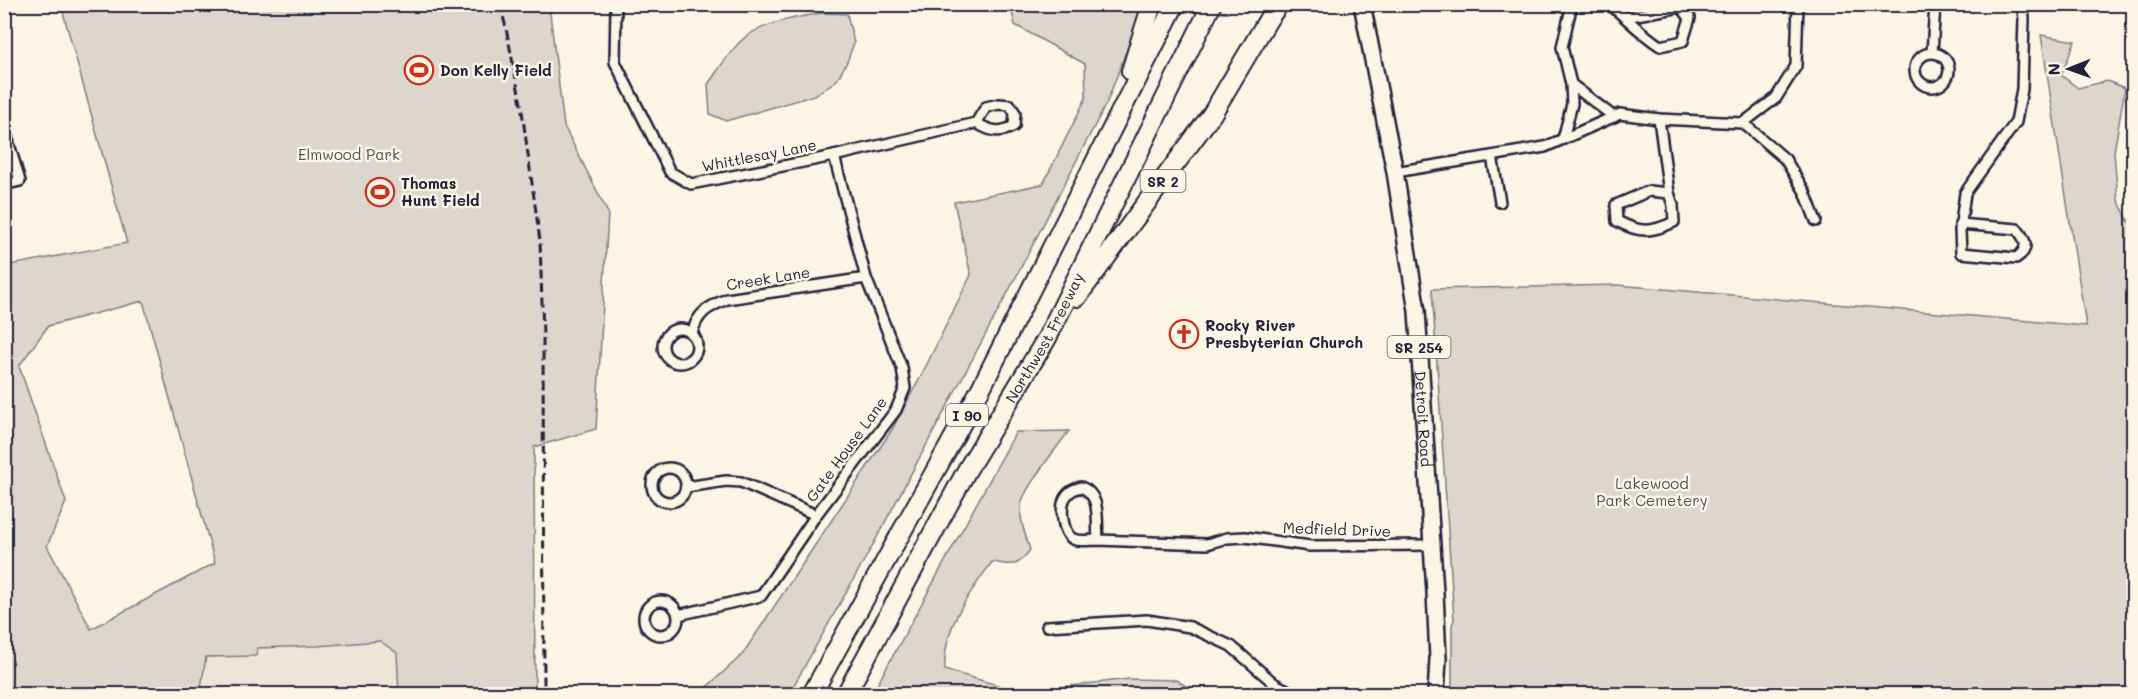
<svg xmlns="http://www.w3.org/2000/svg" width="2138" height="699" font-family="Mali,sans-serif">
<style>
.built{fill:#ece5d8}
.green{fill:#dcd6cc;stroke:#7f7c84;stroke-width:1.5;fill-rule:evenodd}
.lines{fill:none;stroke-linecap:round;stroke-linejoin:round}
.minor-casing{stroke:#22223b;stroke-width:14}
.primary-casing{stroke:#22223b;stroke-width:20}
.motorway-casing{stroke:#22223b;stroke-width:22}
.minor{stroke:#fcf5e5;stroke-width:9}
.primary{stroke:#fcf5e5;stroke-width:15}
.motorway{stroke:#fcf5e5;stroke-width:18}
.rail{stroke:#22223b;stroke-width:3;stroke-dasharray:9 4.5;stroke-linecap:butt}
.labels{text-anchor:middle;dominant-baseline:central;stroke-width:5;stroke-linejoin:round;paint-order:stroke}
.shield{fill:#fcf5e5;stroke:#63616e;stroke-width:1.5}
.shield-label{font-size:14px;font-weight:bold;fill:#22223b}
.poi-label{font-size:15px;font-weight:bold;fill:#22223b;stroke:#fcf5e5;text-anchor:start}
.park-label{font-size:15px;fill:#504f5f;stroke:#fcf5e5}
.street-label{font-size:15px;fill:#22223b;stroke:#fcf5e5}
</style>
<rect width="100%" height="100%" fill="#fcf5e5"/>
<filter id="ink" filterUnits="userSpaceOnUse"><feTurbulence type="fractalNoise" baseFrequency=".0167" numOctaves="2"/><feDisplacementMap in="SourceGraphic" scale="12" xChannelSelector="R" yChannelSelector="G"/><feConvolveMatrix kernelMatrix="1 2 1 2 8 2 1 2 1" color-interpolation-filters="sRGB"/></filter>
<g filter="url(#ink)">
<path class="built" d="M 380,641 L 397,653 L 399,694 L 200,694 L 206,657 L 256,656 L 257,648 L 317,646 Z"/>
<g class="green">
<path d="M 61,5 L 549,5 L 564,126 L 608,213 L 596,429 L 534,447 L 535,694 L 399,694 L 397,653 L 380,641 L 317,646 L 257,648 L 256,656 L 206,657 L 200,694 L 5,694 L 5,266 L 127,243 ZM 143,301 L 215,563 L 91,629 L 47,546 L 66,502 L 19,366 L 48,326 Z"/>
<path d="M 1010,5 L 1144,5 L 1107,102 L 1005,298 L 874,543 L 789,694 L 699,694 L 742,655 L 891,431 L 921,376 L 971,275 L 954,202 L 1043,184 L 1086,98 L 1085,64 L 1015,25 Z"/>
<path d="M 823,13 L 847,14 L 854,43 L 847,62 L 837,80 L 815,95 L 726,121 L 710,114 L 708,84 C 719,70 729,51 743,39 C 759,24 801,16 823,13 Z"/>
<path d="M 2041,35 L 2075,41 L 2061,75 L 2078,88 L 2107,81 L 2125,88 L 2114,152 L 2118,200 L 2134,232 L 2133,694 L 1452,694 L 1452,625 L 1454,620 L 1432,289 L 1617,285 L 2086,326 Z"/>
<path d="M 1069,431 C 1058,446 1024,488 1021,505 C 1019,520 1026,536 1030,550 C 1015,569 1015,565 992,562 C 969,594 942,628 945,670 L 1004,687 L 1044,689 L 1129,679 L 1176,680 L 1200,694 L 872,694 L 1016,432 Z"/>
</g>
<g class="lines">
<g class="minor-casing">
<g id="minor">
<path d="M 616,4 L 615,62 L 670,172 L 691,184 L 834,156 L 976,123 C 990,131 999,134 1014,126 L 1015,113 L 1010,105 L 999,104 L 986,107 L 976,123"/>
<path d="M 1572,4 L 1562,47 L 1571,84 L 1614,117"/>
<path d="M 1609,4 C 1627,18 1640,33 1660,46 L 1683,41 L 1690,18 L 1681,7 L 1625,17"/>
<circle cx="1932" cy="70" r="17"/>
<path d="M 1932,53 L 1935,4"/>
<path d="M 1659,119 L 1669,193 L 1649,191 L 1616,205 L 1617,221 C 1639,233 1651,233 1674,222 L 1673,205 L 1669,193"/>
<path d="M 1743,123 L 1776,98 L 1796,66 L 1798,4"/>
<path d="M 4,127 L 20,181 L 4,185"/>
<path d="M 1563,139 L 1572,104 L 1571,84"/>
<path d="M 1492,156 L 1500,202"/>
<path d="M 1395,172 L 1545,147 L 1620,114 L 1659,119 L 1743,123 L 1785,159 L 1805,192 L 1816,221"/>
<path d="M 1960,224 L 2017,229 C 2026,240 2030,249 2016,258 L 1961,253 L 1960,230 L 1965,193 L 2016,122 L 2022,89 L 2024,18 L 2022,4"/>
<circle cx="680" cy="346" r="17"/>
<path d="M 692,334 C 697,313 708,307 727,299 L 866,278"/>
<circle cx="669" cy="485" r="17"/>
<path d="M 686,487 L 726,481 L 741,482 L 816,515"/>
<path d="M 1098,540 C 1090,540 1080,542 1073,539 C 1062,533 1060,507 1065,498 C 1069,491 1074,489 1081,487 C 1102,495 1096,521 1098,540 L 1207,544 L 1227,538 L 1245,537 L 1310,546 L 1432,545"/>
<circle cx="661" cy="618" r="17"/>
<path d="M 678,615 L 761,596 L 816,515 L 896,410 L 905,388 L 902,368 L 866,278 L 834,156"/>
<path d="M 1047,626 L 1147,620 L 1190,627 L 1231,646 L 1275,684 L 1295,694"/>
<path d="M 1267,694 L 1275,684"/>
</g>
</g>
<g class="primary-casing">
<g id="primary">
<path id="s1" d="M 1362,4 L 1395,172 L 1417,311 L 1435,592 L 1438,659 L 1436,694"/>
</g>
</g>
<g class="motorway-casing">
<g id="motorway">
<path d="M 1131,71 L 1152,4"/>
<path d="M 1077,297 L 1212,114 L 1269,18 L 1279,4"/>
<path d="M 812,694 L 980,390 L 1175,4"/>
<path id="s2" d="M 846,694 L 967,470 L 1047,338 L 1212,4"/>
</g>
</g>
<use href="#minor" class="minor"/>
<use href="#primary" class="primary"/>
<use href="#motorway" class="motorway"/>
<path class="rail" d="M 500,4 L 506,28 L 521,104 L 540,241 L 543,336 L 544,694"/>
</g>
</g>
<defs>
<g id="stadium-ring" transform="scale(1.5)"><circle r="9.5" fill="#fcf5e5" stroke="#c8321e" stroke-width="1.5"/><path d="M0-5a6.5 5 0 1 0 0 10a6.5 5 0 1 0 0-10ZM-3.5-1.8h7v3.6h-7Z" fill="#c8321e"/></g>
<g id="church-ring" transform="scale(1.5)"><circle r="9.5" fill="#fcf5e5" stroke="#c8321e" stroke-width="1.5"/><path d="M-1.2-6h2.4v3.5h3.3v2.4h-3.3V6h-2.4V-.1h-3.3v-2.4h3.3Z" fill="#c8321e"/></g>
</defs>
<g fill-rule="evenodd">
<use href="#stadium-ring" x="419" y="70"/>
<use href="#stadium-ring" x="380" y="192"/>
<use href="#church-ring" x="1184" y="334"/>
</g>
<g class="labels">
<g class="shield">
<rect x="1140.5" y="170" width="45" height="22" rx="4.5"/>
<rect x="1387.5" y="336" width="63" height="22" rx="4.5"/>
<rect x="946" y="404" width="42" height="22" rx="4.5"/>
</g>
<g class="shield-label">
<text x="1163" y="181">SR 2</text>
<text x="1419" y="347">SR 254</text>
<text x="967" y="415">I 90</text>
</g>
<g class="poi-label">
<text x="440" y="70">Don Kelly Field</text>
<text x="401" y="183">Thomas<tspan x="401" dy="17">Hunt Field</tspan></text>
<text x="1205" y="325">Rocky River<tspan x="1205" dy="17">Presbyterian Church</tspan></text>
</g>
<g class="park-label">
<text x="349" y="154">Elmwood Park</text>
<text x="1652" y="483">Lakewood<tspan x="1652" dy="17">Park Cemetery</tspan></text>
</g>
<g class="street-label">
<text transform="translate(759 155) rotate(-11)">Whittlesay Lane</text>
<text transform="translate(768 278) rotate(-9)">Creek Lane</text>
<text stroke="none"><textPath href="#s2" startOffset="408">Northwest Freeway</textPath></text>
<text stroke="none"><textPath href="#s1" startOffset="420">Detroit Road</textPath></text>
<text transform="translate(846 449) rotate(-54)">Gate House Lane</text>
<text transform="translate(1337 529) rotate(2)">Medfield Drive</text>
</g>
</g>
<rect width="2138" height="699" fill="none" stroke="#fcf5e5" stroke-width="24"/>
<rect x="12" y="12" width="2114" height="675" fill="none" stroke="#22223b" stroke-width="2" filter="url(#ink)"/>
<g transform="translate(2069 69) rotate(269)" stroke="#fcf5e5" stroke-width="4.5" paint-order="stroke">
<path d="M0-4.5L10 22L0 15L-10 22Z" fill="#22223b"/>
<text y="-9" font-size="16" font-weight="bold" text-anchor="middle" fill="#22223b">N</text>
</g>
</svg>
